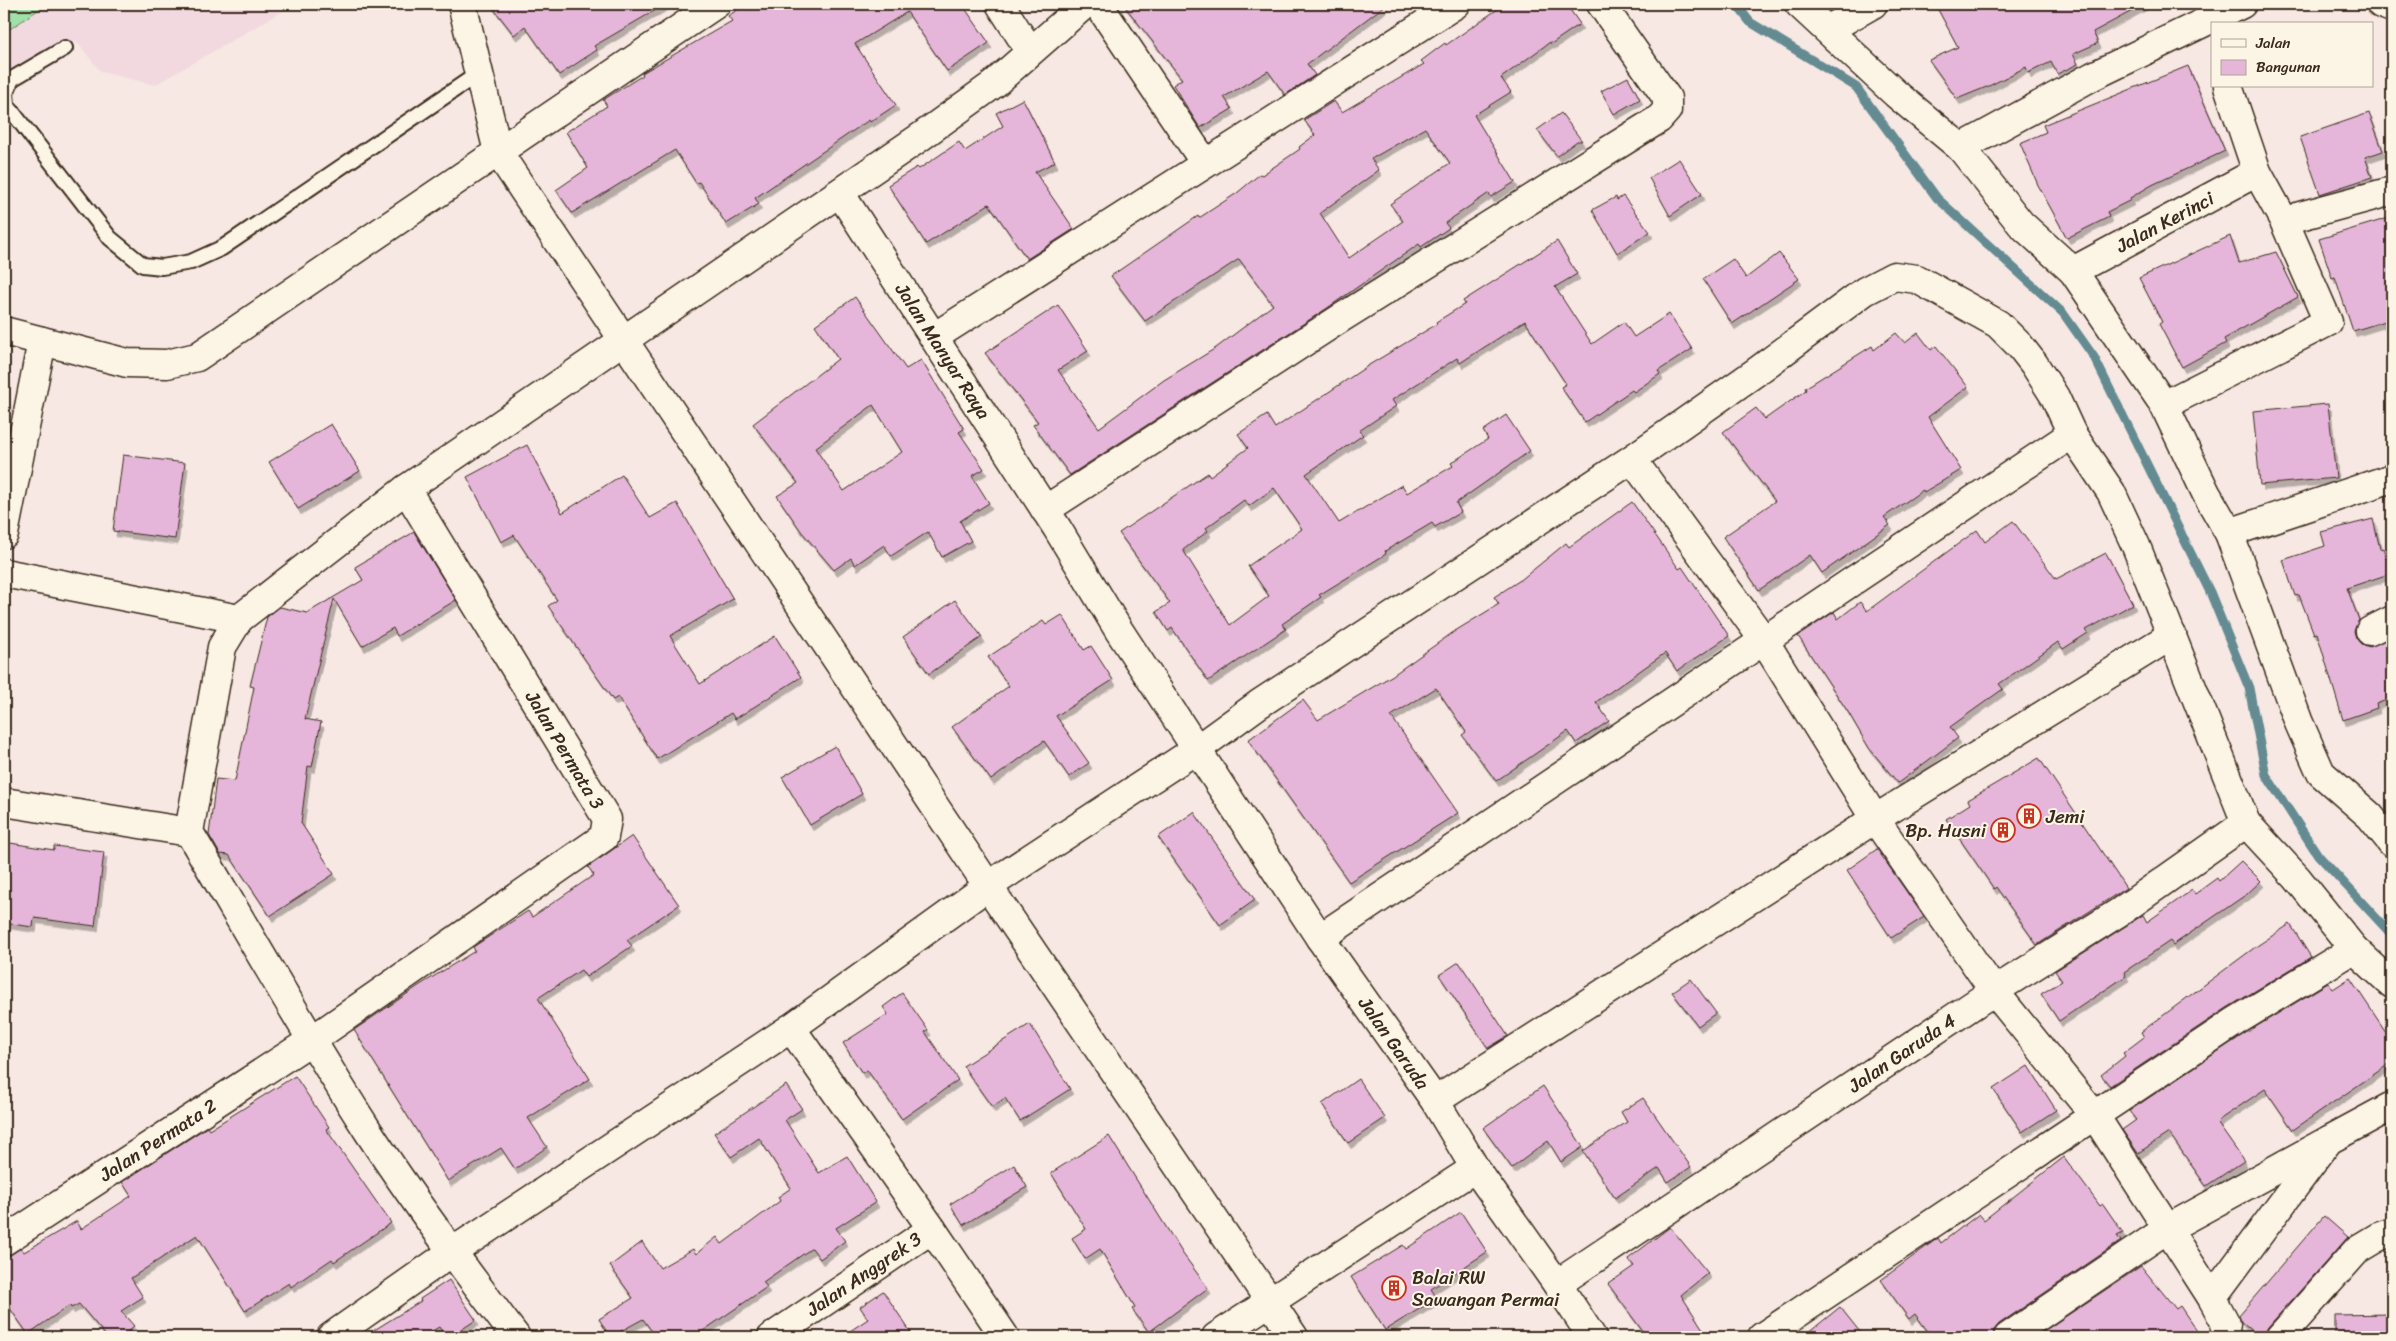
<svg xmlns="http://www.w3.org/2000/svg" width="2396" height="1341" font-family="Sriracha,sans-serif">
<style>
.built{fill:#f2d9e0}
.green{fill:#a0e0a9;stroke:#6e8564}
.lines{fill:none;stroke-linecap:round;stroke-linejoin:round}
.stream{stroke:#638b91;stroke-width:9}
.building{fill:#e5b6d9;stroke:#3b2a1e;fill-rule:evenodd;filter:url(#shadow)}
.lane-casing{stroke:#3b2a1e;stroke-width:18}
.street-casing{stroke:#3b2a1e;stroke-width:31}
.lane{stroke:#fcf5e5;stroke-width:14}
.street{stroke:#fcf5e5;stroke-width:28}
.labels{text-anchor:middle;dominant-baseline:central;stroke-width:4;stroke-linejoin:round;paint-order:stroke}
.street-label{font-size:19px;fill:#3b2a1e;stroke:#fcf5e5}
.poi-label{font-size:19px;fill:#3b2a1e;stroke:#fcf5e5;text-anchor:start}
</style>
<defs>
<filter id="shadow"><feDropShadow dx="3" dy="5.5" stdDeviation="0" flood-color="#0004"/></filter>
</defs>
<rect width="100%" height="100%" fill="#f7e8e3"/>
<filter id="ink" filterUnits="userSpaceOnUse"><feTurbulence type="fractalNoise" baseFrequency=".02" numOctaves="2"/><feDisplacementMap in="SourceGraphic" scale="10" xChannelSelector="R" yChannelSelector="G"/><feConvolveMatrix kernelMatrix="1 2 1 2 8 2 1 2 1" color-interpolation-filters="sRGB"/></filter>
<g filter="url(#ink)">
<path class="built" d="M 4,4 L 289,4 L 283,11 L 155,85 L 101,72 L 76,41 L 4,83 Z"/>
<path class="green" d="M 4,4 L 47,4 L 4,33 Z"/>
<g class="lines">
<path class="stream" d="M 1736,4 L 1750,22 L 1856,87 L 1937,198 L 2063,313 L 2094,357 L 2210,592 L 2249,688 L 2266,775 L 2318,855 L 2392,935"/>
</g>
<g class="building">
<path d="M 490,4 L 666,4 L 594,46 L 597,50 L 559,75 L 525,26 L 514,35 Z"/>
<path d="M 746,4 L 962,4 L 989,43 L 947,71 L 907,12 L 855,44 L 896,105 L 870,122 L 869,120 L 755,198 L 759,204 L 726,224 L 699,182 L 696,183 L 675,150 L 572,213 L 556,190 L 588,168 L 566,132 L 607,106 L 603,100 L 643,75 L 642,73 L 732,21 L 728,16 Z"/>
<path d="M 1123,4 L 1387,4 L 1307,64 L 1315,75 L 1285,95 L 1268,71 L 1224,97 L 1232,109 L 1200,128 L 1173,85 L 1182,79 Z"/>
<path d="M 1505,4 L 1566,4 L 1580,24 L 1551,44 L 1550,42 L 1501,78 L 1511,92 L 1474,115 L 1515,182 L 1491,197 L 1489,193 L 1445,223 L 1449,228 L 1421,247 L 1419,244 L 1326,309 L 1070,475 L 1033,425 L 1038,422 L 985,353 L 1058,305 L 1088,351 L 1058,370 L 1099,428 L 1164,380 L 1216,348 L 1273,305 L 1239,259 L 1145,321 L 1111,276 L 1198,216 L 1199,218 L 1237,193 L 1260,174 L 1262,175 L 1300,149 L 1299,147 L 1315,135 L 1304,120 L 1334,101 L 1342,112 L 1424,64 L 1421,61 L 1445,43 L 1446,45 ZM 1425,128 L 1450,163 L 1390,204 L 1403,221 L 1349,258 L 1320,213 L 1379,170 L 1371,159 Z"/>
<path d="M 1935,4 L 2145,4 L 2093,32 L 2098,43 L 2073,54 L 2078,64 L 2057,74 L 2051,62 L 2028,73 L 2026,67 L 1989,86 L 1957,99 L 1929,60 L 1958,47 Z"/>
<path d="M 2188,66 L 2225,151 L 2152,185 L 2130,198 L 2131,200 L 2107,212 L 2109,217 L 2067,238 L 2038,185 L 2020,143 L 2046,132 L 2043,125 Z"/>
<path d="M 1628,77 L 1640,99 L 1614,114 L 1601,91 Z"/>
<path d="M 1023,99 L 1055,162 L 1035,172 L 1074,229 L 1027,259 L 989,204 L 926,244 L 888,185 L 917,167 L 919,169 L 959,142 L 965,151 L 1003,126 L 996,113 Z"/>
<path d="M 1561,113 L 1582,141 L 1577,141 L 1557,156 L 1537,130 Z"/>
<path d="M 2369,113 L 2383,151 L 2365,157 L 2372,177 L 2320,194 L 2300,137 Z"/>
<path d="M 1679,159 L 1702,194 L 1670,216 L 1649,178 Z"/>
<path d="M 1623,196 L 1650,232 L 1617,253 L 1592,210 L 1616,197 L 1617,200 Z"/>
<path d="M 2392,217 L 2392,319 L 2353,331 L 2335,277 L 2332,278 L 2319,239 Z"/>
<path d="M 2230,236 L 2239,263 L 2276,252 L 2298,297 L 2224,339 L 2226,343 L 2182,367 L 2159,324 L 2162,322 L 2139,278 Z"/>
<path d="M 1557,241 L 1577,274 L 1555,287 L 1592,344 L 1624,322 L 1634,337 L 1669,314 L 1692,349 L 1658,371 L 1660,374 L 1634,392 L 1632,390 L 1585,422 L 1561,387 L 1566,384 L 1525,321 L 1460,363 L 1457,358 L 1392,400 L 1396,406 L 1359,431 L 1363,435 L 1306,474 L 1339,523 L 1402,485 L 1407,493 L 1453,466 L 1451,463 L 1488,439 L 1483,431 L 1506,415 L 1530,451 L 1456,503 L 1461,512 L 1435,527 L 1432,523 L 1385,551 L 1386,554 L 1319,595 L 1321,597 L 1282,624 L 1286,629 L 1208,681 L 1172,628 L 1168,631 L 1156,612 L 1170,603 L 1119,533 L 1208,473 L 1210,476 L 1248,448 L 1238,434 L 1267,415 L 1275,428 L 1369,365 L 1437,324 L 1436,322 L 1465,304 L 1463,301 ZM 1274,488 L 1302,529 L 1248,566 L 1269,596 L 1230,625 L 1183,550 L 1208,531 L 1206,528 L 1244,500 L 1249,506 Z"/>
<path d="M 1779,253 L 1799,279 L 1732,324 L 1703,279 L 1733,259 L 1746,278 Z"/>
<path d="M 855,297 L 906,369 L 921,360 L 964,429 L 959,432 L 984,469 L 972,476 L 989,503 L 960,521 L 971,541 L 942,557 L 928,532 L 891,556 L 884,545 L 855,565 L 851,558 L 834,570 L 801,531 L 777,496 L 798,483 L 753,424 L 838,359 L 815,325 ZM 873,405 L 902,452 L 844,491 L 815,448 Z"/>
<path d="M 1896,333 L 1905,343 L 1918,333 L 1931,350 L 1936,346 L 1968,387 L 1928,417 L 1961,470 L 1924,492 L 1923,490 L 1884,517 L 1890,525 L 1822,573 L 1810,555 L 1759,590 L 1723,537 L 1775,501 L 1723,432 L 1756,408 L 1765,419 L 1806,390 L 1805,388 L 1872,346 L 1874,350 Z"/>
<path d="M 2328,404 L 2336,478 L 2260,485 L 2253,411 Z"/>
<path d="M 331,424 L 360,471 L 298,509 L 269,462 Z"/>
<path d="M 527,445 L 562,513 L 622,475 L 650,518 L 677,503 L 733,599 L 670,636 L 700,684 L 775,636 L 801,677 L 735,719 L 731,713 L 657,759 L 618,697 L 613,700 L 548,606 L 557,600 L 514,535 L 501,542 L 467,477 Z"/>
<path d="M 123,455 L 185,463 L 175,539 L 113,531 Z"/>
<path d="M 1632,502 L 1679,569 L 1682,567 L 1729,636 L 1677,671 L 1665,653 L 1596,702 L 1609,721 L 1576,743 L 1568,731 L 1496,781 L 1462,735 L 1466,732 L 1436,688 L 1391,716 L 1458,813 L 1349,882 L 1248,740 L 1303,700 L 1318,720 L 1393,675 L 1455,631 L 1499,604 L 1494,597 L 1522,579 L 1566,543 L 1569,547 Z"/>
<path d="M 2373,519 L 2380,549 L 2383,548 L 2392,573 L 2347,588 L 2359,620 L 2354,631 L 2356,638 L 2361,644 L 2370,647 L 2392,637 L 2392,698 L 2376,704 L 2377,708 L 2343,720 L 2317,633 L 2314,634 L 2299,595 L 2295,596 L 2283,560 L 2325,546 L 2321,532 Z"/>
<path d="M 2013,521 L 2056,579 L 2106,553 L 2133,604 L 2086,630 L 2088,633 L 2063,649 L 2058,642 L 1999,684 L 2003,689 L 1950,727 L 1958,738 L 1898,783 L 1869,748 L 1848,712 L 1798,636 L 1834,612 L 1838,619 L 1860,602 L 1867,611 L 1977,530 L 1985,542 Z"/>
<path d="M 414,532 L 456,600 L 397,636 L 393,628 L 362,646 L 334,599 L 305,719 L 321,722 L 312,767 L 308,766 L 301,823 L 334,874 L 270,916 L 229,855 L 220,854 L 209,835 L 216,779 L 235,781 L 254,687 L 250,686 L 267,617 L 280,607 L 307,613 L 363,580 L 355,567 Z"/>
<path d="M 955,600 L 982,637 L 929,674 L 903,637 Z"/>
<path d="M 1062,615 L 1084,650 L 1091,646 L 1113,680 L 1056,716 L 1089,763 L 1069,777 L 1044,741 L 991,780 L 952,727 L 1009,686 L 988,657 L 1043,621 L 1046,625 Z"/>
<path d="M 835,746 L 862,794 L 810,825 L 782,777 Z"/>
<path d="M 2039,758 L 2126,888 L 2037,945 L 1996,887 L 1994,889 L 1946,819 L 1970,804 L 1968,800 Z"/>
<path d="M 1194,812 L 1255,900 L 1220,925 L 1158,837 Z"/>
<path d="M 632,836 L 679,905 L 627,940 L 632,946 L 586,977 L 581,970 L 538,998 L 590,1079 L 528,1118 L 547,1147 L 515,1169 L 501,1148 L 448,1181 L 354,1030 L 420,985 L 475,951 L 473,947 L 528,911 L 532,917 L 594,875 L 588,867 Z"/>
<path d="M 4,842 L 54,850 L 54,846 L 104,852 L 95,926 L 34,918 L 33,927 L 4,923 Z"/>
<path d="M 1877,849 L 1924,917 L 1891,938 L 1847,870 Z"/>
<path d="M 2241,861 L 2261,881 L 2247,894 L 2173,945 L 2170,941 L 2124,972 L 2126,976 L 2059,1021 L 2041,994 L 2062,981 L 2055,971 L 2143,915 L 2147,922 L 2192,890 L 2195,894 L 2217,878 L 2219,881 Z"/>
<path d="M 2290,924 L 2311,957 L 2227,1008 L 2110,1086 L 2101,1075 L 2125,1056 L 2123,1053 L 2144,1037 L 2141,1032 L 2254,948 Z"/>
<path d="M 1459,962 L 1508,1036 L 1488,1048 L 1439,975 Z"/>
<path d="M 2350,978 L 2392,1041 L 2392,1062 L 2293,1130 L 2265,1089 L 2219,1120 L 2218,1124 L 2244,1161 L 2206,1186 L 2169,1133 L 2138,1153 L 2122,1130 L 2136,1120 L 2129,1111 L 2244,1034 L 2328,983 L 2333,989 Z"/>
<path d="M 1691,979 L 1716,1013 L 1698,1026 L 1672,992 Z"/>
<path d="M 902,993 L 928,1030 L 925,1032 L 958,1080 L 902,1119 L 867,1070 L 862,1073 L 843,1043 L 888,1014 L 883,1007 Z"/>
<path d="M 1030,1024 L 1070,1089 L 1020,1121 L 1005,1098 L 992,1107 L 963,1066 Z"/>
<path d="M 2028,1066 L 2056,1110 L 2022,1132 L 1993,1089 Z"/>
<path d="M 295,1076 L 329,1127 L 326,1129 L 391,1223 L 334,1262 L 332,1259 L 291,1287 L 289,1283 L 245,1311 L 197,1235 L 131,1278 L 143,1297 L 121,1311 L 134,1326 L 121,1337 L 107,1337 L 79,1304 L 71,1308 L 70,1305 L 28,1334 L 4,1300 L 4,1259 L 21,1248 L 24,1252 L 77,1221 L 81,1229 L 131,1196 L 122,1182 L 207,1127 L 209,1130 Z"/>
<path d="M 1358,1079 L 1385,1118 L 1348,1143 L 1322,1104 Z"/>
<path d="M 786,1085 L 802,1109 L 785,1120 L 819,1173 L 847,1156 L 876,1202 L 836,1228 L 845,1241 L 820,1259 L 812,1248 L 763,1282 L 767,1287 L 694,1337 L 656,1337 L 643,1319 L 610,1337 L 599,1319 L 633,1298 L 610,1266 L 642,1242 L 660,1268 L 693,1249 L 696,1254 L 717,1237 L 722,1244 L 780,1201 L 778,1197 L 791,1188 L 759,1138 L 731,1157 L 714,1133 Z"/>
<path d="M 1543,1086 L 1583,1147 L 1561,1162 L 1548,1141 L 1512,1168 L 1483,1128 Z"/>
<path d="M 1643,1098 L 1691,1167 L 1668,1182 L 1659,1168 L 1615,1198 L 1583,1151 L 1627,1122 L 1621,1112 Z"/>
<path d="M 1109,1136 L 1183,1254 L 1208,1288 L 1149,1332 L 1132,1309 L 1135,1307 L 1100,1249 L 1085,1259 L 1072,1238 L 1086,1229 L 1051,1173 Z"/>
<path d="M 2064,1157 L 2100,1206 L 2103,1204 L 2123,1233 L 2117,1236 L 2121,1241 L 1999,1324 L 1994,1330 L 1993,1337 L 1932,1337 L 1915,1314 L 1909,1319 L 1881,1280 L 1938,1238 L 1941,1243 L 1979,1214 L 1984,1220 Z"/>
<path d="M 1014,1165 L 1027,1187 L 963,1225 L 950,1204 Z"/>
<path d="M 1461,1212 L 1487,1252 L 1431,1289 L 1437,1298 L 1385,1330 L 1351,1277 L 1403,1245 L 1406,1249 Z"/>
<path d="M 2324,1216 L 2348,1237 L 2268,1327 L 2263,1337 L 2259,1337 L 2241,1322 L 2239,1315 Z"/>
<path d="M 1670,1227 L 1708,1273 L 1681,1295 L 1708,1337 L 1647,1337 L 1608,1284 L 1634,1266 L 1628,1259 Z"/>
<path d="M 2141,1266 L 2176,1309 L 2180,1306 L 2201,1337 L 2035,1337 Z"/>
<path d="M 449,1280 L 476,1320 L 450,1337 L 446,1337 L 439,1327 L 422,1337 L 363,1337 L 421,1301 L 420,1299 Z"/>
<path d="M 883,1291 L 914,1337 L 841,1337 L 868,1319 L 860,1307 Z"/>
<path d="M 1840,1307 L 1864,1337 L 1803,1337 Z"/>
<path d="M 2392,1314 L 2392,1337 L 2335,1337 L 2335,1315 Z"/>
</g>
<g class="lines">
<g class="lane-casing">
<path id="lane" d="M 65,48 L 12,79 L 6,93 L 7,105 L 110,238 L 143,265 L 162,267 L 191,262 L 222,248 L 479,73"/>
</g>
<g class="street-casing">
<g id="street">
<path d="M 716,4 L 498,152 L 988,886 L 1294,1337"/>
<path d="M 1000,4 L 1030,51"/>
<path d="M 1098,4 L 1205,163"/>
<path d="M 1799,4 L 1896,94 L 1961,148"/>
<path d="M 2242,4 L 2093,76 L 1961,148 L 2021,224 L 2073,271 L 2164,405 L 2206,493 L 2229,533 L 2299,723 L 2321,773 L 2370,816 L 2392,843"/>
<path d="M 2381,4 L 2392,8"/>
<path d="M 1829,29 L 1873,4"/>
<path d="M 840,193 L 1057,528 L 1118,629 L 1320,938 L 1435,1101 L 1475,1168 L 1557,1284 L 1592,1337"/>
<path d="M 2300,216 L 2392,191"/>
<path d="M 2073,271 L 2257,172"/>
<path d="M 4,331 L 127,363 L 167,364 L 197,357 L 498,152 L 462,4"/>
<path d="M 934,337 L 1456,4"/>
<path d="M 2164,405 L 2328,322 L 2284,221 L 2257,172 L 2228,86"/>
<path d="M 1632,459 L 1763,639 L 1875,819 L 1994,991 L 2095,1116 L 2212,1298 L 2226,1324 L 2224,1337"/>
<path d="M 1045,510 L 1341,318 L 1659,119 L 1667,110 L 1667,98 L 1601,4"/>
<path d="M 2229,533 L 2392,478"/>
<path d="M 4,534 L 42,341"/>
<path d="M 4,573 L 239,619"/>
<path d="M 2370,631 L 2392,620"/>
<path d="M 4,802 L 189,832"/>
<path d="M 1320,938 L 2072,434"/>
<path d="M 791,1028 L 932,1229 L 1005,1337"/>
<path d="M 1435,1101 L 1875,819 L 2172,635"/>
<path d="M 4,1241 L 312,1040 L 604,837 L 607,819 L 406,489"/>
<path d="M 1557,1284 L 1994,991 L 2121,911 L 2246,823"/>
<path d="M 2212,1298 L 2329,1140 L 2392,1106"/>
<path d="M 331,1337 L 452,1252 L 791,1028 L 988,886 L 1197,749 L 1259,704 L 1632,459 L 1756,372 L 1865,291 L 1894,276 L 1917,279 L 1998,324 L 2020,346 L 2034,364 L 2055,397 L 2072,434 L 2111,492 L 2136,546 L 2246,823 L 2297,878 L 2354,949 L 2392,984"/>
<path d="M 516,1337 C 465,1270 414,1202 368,1131 C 305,1033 248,932 189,832 L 222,647 L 239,619 L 406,489 L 919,138 L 994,84 L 1085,4"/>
<path d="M 772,1337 L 932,1229"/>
<path d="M 1216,1337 L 1475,1168"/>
<path d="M 1762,1337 L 2236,1021 L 2354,949"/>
<path d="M 2008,1337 L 2167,1229 L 2329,1140"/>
<path d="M 2280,1337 L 2358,1249 L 2378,1237 L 2392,1232"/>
</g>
</g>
<use href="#lane" class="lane"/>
<use href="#street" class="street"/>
</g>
</g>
<defs>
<g id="building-ring" transform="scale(1.25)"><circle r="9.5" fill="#fcf5e5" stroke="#c8321e" stroke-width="1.5"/><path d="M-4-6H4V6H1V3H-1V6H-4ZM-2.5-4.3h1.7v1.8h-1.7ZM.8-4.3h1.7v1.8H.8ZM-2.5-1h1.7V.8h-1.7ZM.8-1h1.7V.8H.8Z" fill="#c8321e"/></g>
</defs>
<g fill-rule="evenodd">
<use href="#building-ring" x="2029" y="816"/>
<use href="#building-ring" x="2003" y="830"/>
<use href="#building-ring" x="1394" y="1288"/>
</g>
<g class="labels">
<g class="street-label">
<text transform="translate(2165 222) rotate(-28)">Jalan Kerinci</text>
<text transform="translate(943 351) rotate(57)">Jalan Manyar Raya</text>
<text transform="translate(565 750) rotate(59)">Jalan Permata 3</text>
<text transform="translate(1394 1043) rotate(55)">Jalan Garuda</text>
<text transform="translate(1902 1053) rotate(-34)">Jalan Garuda 4</text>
<text transform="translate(158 1140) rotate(-33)">Jalan Permata 2</text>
<text transform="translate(864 1274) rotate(-34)">Jalan Anggrek 3</text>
</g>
<g class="poi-label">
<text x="2046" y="816">Jemi</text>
<text x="1986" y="830" text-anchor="end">Bp. Husni</text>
<text x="1412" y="1277">Balai RW<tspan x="1412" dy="22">Sawangan Permai</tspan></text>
</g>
</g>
<rect width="2396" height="1341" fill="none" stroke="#fcf5e5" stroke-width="20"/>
<rect x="10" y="10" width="2376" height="1321" fill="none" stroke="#3b2a1e" stroke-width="2" filter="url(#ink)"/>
<rect x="2211" y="22" width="162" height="65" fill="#fcf5e5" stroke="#afa495"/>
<rect x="2221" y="39" width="25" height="8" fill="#fcf5e5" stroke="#afa495"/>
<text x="2256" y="48" font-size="15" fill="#3b2a1e">Jalan</text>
<rect x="2221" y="60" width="25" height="15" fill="#e5b6d9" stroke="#afa495"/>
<text x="2256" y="72" font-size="15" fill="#3b2a1e">Bangunan</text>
</svg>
